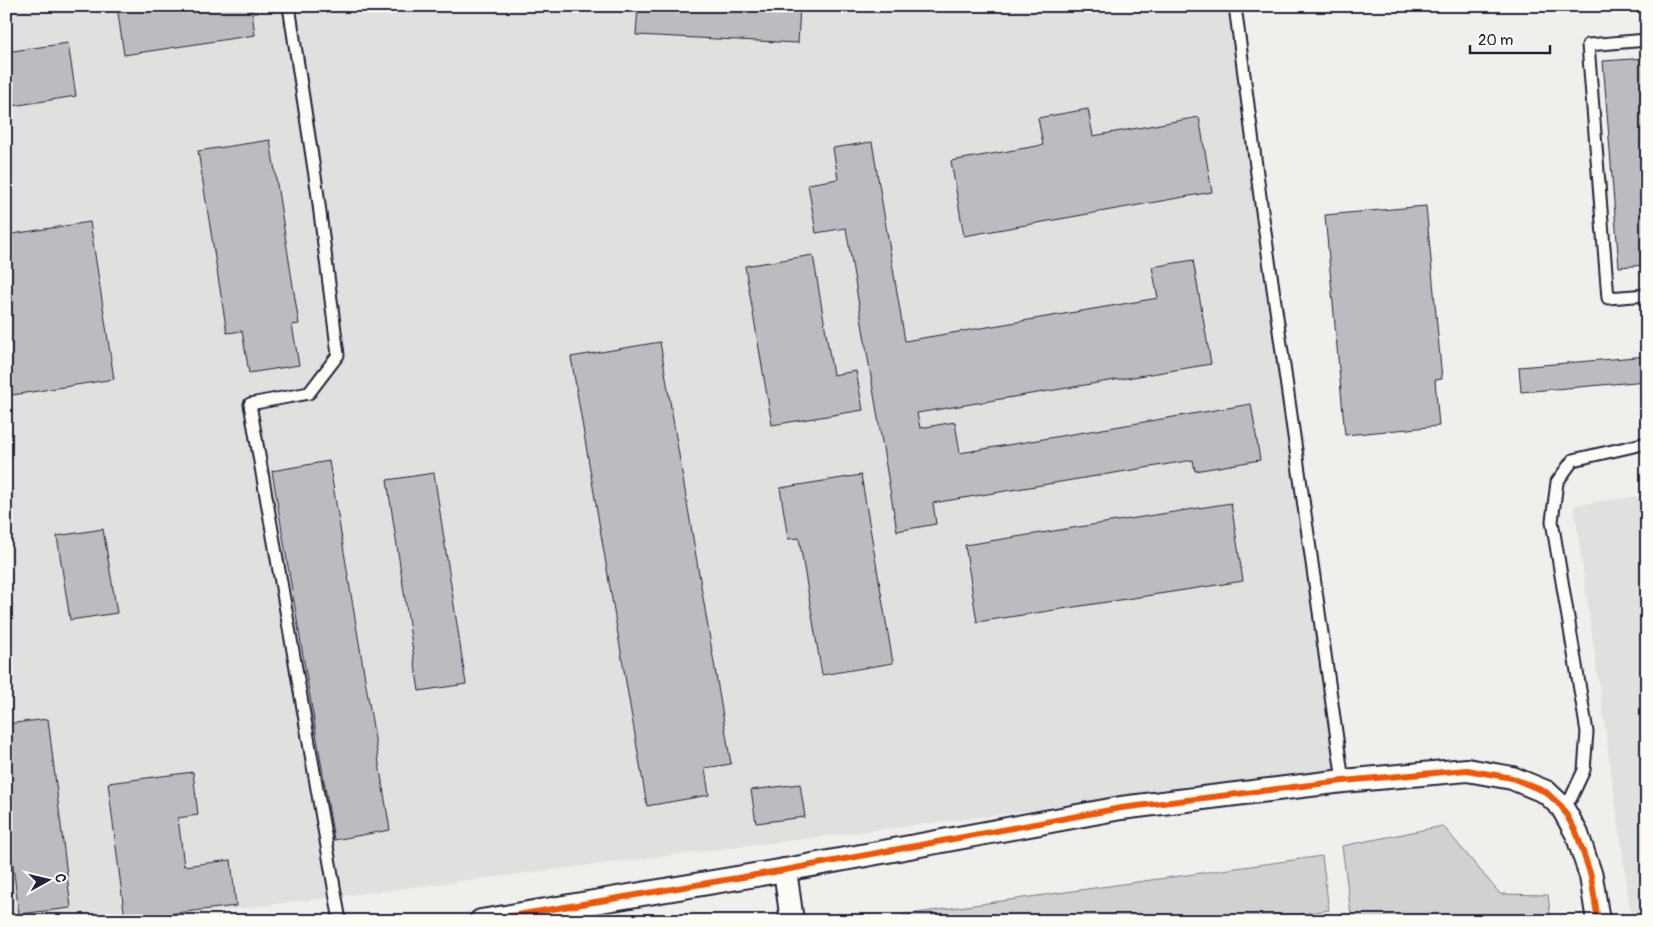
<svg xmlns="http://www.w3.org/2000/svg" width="1653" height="927" font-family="Pangolin,sans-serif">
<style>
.built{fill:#e0e0df}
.green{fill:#d2d1d1;stroke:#7a7a86}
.building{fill:#bcbcc0;stroke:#22223b}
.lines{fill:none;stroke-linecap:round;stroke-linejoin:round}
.lane-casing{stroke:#22223b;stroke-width:15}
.street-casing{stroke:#22223b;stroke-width:26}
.lane{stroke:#fdfcf7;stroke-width:11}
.street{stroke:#fdfcf7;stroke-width:22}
.cycleway-casing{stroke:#fdfcf7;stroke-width:9}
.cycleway{stroke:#e8590c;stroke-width:6}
</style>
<rect width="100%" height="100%" fill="#f0efec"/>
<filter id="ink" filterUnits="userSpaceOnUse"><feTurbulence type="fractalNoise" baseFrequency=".02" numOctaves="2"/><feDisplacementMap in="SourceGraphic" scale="10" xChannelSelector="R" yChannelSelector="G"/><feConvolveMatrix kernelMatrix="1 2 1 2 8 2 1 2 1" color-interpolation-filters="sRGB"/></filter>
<g filter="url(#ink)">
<g class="built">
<path d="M 6,6 L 1238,6 L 1345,772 L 139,921 L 6,921 Z"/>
<path d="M 1647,495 L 1647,921 L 1632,921 L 1574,505 Z"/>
</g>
<g class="green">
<path d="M 1443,826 L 1500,894 L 1548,895 L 1551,921 L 1352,921 L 1342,846 Z"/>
<path d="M 1322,856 L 1329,910 L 1254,921 L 903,921 L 902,915 Z"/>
</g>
<g class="building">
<path d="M 117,6 L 251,6 L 255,35 L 124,55 Z"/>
<path d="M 638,6 L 800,6 L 798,43 L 636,35 Z"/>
<path d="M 68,43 L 76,96 L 6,107 L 6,52 Z"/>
<path d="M 1647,58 L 1647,265 L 1619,267 L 1603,61 Z"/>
<path d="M 1088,109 L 1093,136 L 1199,117 L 1212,192 L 964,236 L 951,161 L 1043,145 L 1038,118 Z"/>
<path d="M 270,140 L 299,324 L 292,325 L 299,365 L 249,373 L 242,331 L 227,333 L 198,151 Z"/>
<path d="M 872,142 L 905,341 L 1158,298 L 1152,267 L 1193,260 L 1211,364 L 917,413 L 920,428 L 955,422 L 960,453 L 1251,404 L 1260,460 L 1195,471 L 1193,460 L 933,503 L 936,524 L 897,531 L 846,228 L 816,233 L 808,184 L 838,179 L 833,148 Z"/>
<path d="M 1426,206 L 1442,379 L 1435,380 L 1439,426 L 1345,435 L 1325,215 Z"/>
<path d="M 90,222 L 114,379 L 6,396 L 6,235 Z"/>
<path d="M 813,255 L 833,375 L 856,371 L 863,410 L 772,425 L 745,266 Z"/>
<path d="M 660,342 L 731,764 L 705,768 L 709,795 L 647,806 L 571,357 Z"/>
<path d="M 1647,356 L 1647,381 L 1521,392 L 1519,367 Z"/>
<path d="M 329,461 L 390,830 L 334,840 L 272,471 Z"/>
<path d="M 434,473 L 466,684 L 419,691 L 387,480 Z"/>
<path d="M 861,475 L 893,663 L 822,675 L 799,538 L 788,539 L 780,488 Z"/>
<path d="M 1231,503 L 1243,581 L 977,622 L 965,545 Z"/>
<path d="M 103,529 L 117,613 L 70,620 L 57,536 Z"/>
<path d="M 48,719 L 71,908 L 19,914 L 6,809 L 6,724 Z"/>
<path d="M 193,772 L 198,815 L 178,818 L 184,866 L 231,860 L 236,906 L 125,919 L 108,783 Z"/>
<path d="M 800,784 L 805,817 L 756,823 L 751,790 Z"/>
</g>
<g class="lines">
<g class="lane-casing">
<g id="lane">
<path d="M 289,6 L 317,189 L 338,355 L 309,393 L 250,404 L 340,921"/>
<path d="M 1235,6 L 1261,204 L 1343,781"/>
<path d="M 1647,40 L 1588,45 L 1608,298 L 1647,295"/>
<path d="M 1562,807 L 1571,798 L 1584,770 L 1587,732 L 1552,521 L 1557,482 L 1573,460 L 1647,443"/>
</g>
</g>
<g class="street-casing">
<g id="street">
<path d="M 785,870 L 792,921"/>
<path d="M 481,921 L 785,870 L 1121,808 L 1343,781 L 1467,770 L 1512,778 L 1546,792 L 1562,807 L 1577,834 L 1591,876 L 1598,921"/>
</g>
</g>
<use href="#lane" class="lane"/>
<use href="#street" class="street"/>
<g class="cycleway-casing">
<path id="cycleway" d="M 481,921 L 785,870 L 1121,808 L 1343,781 L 1467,770 L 1512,778 L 1546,792 L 1562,807 L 1577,834 L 1591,876 L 1598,921"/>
</g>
<use href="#cycleway" class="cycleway"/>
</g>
</g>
<rect width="1653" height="927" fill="none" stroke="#fdfcf7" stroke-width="25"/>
<rect x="12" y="12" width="1628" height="902" fill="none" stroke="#22223b" stroke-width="2" filter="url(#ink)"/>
<g transform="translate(48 880) rotate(82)" stroke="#fdfcf7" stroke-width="4" paint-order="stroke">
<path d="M0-4L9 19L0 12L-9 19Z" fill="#22223b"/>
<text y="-8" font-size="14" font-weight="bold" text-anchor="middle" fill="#22223b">С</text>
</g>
<path d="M1470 45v8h80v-8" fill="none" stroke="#22223b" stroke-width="2.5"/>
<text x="1478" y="45" font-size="15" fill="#22223b" stroke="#fdfcf7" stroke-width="4" paint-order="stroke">20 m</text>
</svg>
